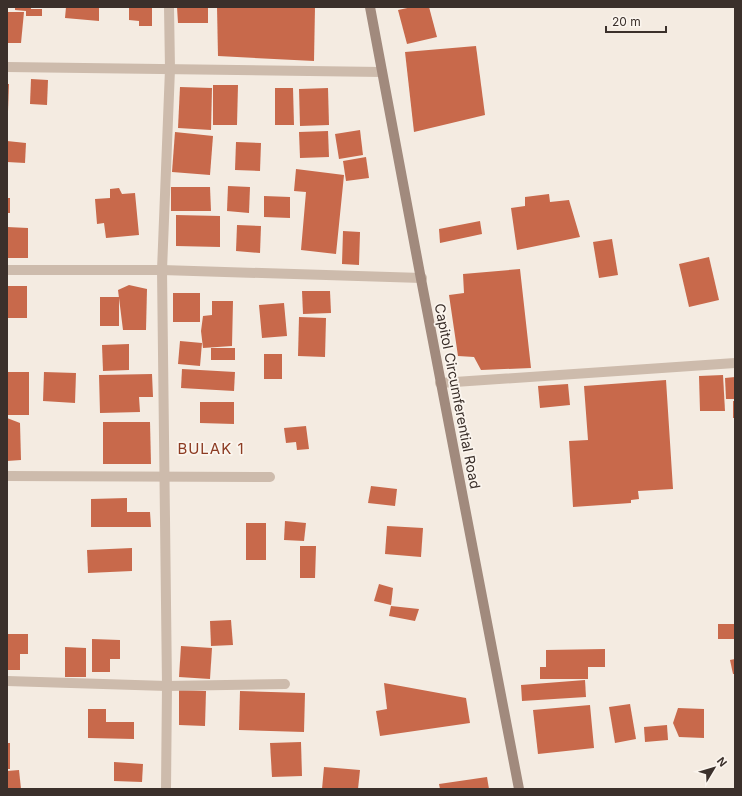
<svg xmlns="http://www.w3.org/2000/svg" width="742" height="796" font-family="Inter,sans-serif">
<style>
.building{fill:#c8694b}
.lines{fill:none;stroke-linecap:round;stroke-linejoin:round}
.minor{stroke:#cdbbac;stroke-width:10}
.secondary{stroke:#a18a7d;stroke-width:10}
.labels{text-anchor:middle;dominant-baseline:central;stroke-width:3.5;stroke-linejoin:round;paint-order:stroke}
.street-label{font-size:14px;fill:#3b302b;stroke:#fbf5ee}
.neighbourhood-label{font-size:15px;letter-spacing:1px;fill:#8c3b22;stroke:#fbf5ee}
</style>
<rect width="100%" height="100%" fill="#f4ebe1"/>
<g class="building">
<path d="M 15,7 L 31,7 L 31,9 L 42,9 L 42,16 L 26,16 L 26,11 L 15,10 Z"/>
<path d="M 66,7 L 99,7 L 99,21 L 65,18 Z"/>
<path d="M 129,7 L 152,7 L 152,26 L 139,26 L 139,21 L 129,20 Z"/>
<path d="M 177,7 L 208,7 L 208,23 L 178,23 Z"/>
<path d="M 217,7 L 315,7 L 314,61 L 218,56 Z"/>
<path d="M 412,7 L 429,7 L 437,37 L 407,44 L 398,10 Z"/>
<path d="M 7,12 L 24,12 L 21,43 L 7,43 Z"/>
<path d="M 476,46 L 485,115 L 414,132 L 405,52 Z"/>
<path d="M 31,79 L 48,80 L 47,105 L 30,104 Z"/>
<path d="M 7,84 L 9,84 L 8,111 L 7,111 Z"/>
<path d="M 213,85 L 238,85 L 237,125 L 213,125 Z"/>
<path d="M 180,87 L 212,88 L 211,130 L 178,128 Z"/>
<path d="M 275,88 L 293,88 L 294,125 L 275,125 Z"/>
<path d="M 328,88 L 329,125 L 300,126 L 299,89 Z"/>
<path d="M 360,130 L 363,155 L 339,159 L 335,134 Z"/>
<path d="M 328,131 L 329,157 L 300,158 L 299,132 Z"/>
<path d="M 175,132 L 213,136 L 210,175 L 172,172 Z"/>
<path d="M 7,141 L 26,143 L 25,163 L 7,162 Z"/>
<path d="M 236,142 L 261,143 L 260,171 L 235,170 Z"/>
<path d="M 366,157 L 369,178 L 346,181 L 343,161 Z"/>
<path d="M 296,169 L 344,175 L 336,254 L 301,250 L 306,192 L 294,191 Z"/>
<path d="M 228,186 L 250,187 L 249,213 L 227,211 Z"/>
<path d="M 171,187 L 210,187 L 211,211 L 171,211 Z"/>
<path d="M 119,188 L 122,194 L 135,193 L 139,235 L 106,238 L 104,223 L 97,224 L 95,199 L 110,198 L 110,189 Z"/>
<path d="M 549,194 L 550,202 L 569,200 L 580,237 L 517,250 L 511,208 L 525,206 L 525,197 Z"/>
<path d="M 264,196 L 290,197 L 290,218 L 264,217 Z"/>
<rect x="7" y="198" width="3" height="15"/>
<path d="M 176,215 L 220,216 L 220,247 L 176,246 Z"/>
<path d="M 480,221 L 482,234 L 440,243 L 439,229 Z"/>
<path d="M 237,225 L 261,226 L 260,253 L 236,251 Z"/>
<path d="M 7,227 L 28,228 L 28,258 L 7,258 Z"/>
<path d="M 343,231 L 360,232 L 359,265 L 342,264 Z"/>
<path d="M 612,239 L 618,275 L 599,278 L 593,242 Z"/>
<path d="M 709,257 L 719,300 L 689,307 L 679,264 Z"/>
<path d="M 520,269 L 531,368 L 481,370 L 474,357 L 458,356 L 449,295 L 464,293 L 463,274 Z"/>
<path d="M 129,285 L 147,289 L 146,330 L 123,330 L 118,290 Z"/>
<rect x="7" y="286" width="20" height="32"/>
<path d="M 302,291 L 330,291 L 331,313 L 303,314 Z"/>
<rect x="173" y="293" width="27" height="29"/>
<rect x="100" y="297" width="19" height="29"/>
<path d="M 212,301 L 233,301 L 232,346 L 203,348 L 201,331 L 203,316 L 212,315 Z"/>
<path d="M 284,303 L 287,336 L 262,338 L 259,305 Z"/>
<path d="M 299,317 L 326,318 L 325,357 L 298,356 Z"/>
<path d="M 180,341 L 202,343 L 200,366 L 178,364 Z"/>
<path d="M 129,344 L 129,370 L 103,371 L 102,345 Z"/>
<rect x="211" y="348" width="24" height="12"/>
<rect x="264" y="354" width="18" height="25"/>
<path d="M 182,369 L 235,372 L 234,391 L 181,388 Z"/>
<rect x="7" y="372" width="22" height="43"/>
<path d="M 44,372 L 76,373 L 75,403 L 43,401 Z"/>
<path d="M 152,374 L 153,397 L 139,397 L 140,412 L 100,413 L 99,375 Z"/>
<path d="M 723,375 L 725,411 L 700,411 L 699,376 Z"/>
<path d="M 735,377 L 735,399 L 726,399 L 725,378 Z"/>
<path d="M 666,380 L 673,489 L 638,491 L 639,499 L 631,500 L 631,503 L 573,507 L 569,441 L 588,440 L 584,386 Z"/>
<path d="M 568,384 L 570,405 L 540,408 L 538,386 Z"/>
<rect x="733" y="401" width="2" height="17"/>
<path d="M 200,402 L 234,402 L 234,424 L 200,423 Z"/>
<path d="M 7,418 L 20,423 L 21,460 L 7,461 Z"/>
<path d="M 103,422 L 150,422 L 151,464 L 103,464 Z"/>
<path d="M 306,426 L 309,449 L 297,450 L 296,442 L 286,443 L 284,428 Z"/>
<path d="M 371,486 L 397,489 L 395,506 L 368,503 Z"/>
<path d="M 127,498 L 127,512 L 150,512 L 151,527 L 91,527 L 91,499 Z"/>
<path d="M 285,521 L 306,523 L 304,541 L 284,540 Z"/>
<rect x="246" y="523" width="20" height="37"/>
<path d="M 387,526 L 423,528 L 421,557 L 385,554 Z"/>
<path d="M 300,546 L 316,546 L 315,578 L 300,578 Z"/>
<path d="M 132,548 L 132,571 L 88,573 L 87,550 Z"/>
<path d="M 379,584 L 393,588 L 391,605 L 374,601 Z"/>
<path d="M 391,606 L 419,609 L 415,621 L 389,616 Z"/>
<path d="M 231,620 L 233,645 L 211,646 L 210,621 Z"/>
<rect x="718" y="624" width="17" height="15"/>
<path d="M 7,634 L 28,634 L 28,654 L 20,654 L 20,670 L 7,670 Z"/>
<path d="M 92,639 L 120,640 L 120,659 L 110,659 L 110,672 L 92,672 Z"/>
<path d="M 181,646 L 212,648 L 210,679 L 179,677 Z"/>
<path d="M 65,647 L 86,648 L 86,677 L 65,677 Z"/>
<path d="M 605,649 L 605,667 L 588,667 L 588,679 L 540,679 L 540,667 L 546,667 L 546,650 Z"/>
<path d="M 735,659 L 735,674 L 733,674 L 730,660 Z"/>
<path d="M 585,680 L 586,697 L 522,701 L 521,685 Z"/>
<path d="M 384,683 L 466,698 L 470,723 L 380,736 L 376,711 L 387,709 Z"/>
<path d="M 179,690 L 206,691 L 205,726 L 179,725 Z"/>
<path d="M 240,691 L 305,693 L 304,732 L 239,730 Z"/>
<path d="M 630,704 L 636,739 L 615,743 L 609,707 Z"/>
<path d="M 590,705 L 594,748 L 538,754 L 533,710 Z"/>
<path d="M 678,708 L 704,709 L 704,738 L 679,737 L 673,723 Z"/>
<path d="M 88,709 L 106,709 L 106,722 L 134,722 L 134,739 L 88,738 Z"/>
<path d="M 667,725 L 668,740 L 645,742 L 644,727 Z"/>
<path d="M 301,742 L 302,776 L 272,777 L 270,743 Z"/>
<rect x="7" y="743" width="3" height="26"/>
<path d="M 114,762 L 143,764 L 142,782 L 114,781 Z"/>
<path d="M 324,767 L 360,770 L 358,789 L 322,789 Z"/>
<path d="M 19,770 L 21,789 L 7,789 L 7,771 Z"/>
<path d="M 487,777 L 489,789 L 440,789 L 439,784 Z"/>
</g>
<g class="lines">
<g class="minor">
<path d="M 7,67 L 382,72"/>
<path d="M 7,270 L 162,270 L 422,278"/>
<path d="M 440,383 L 735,363"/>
<path d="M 7,476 L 270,477"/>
<path d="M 7,681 L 167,686 L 285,684"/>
<path d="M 166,789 L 167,686 L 162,270 L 170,69 L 169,7"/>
</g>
<path class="secondary" d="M 370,7 C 418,268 469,528 519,789"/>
</g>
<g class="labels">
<g class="street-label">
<text transform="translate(458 396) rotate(79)">Capitol Circumferential Road</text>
</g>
<g class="neighbourhood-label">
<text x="211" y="448">BULAK 1</text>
</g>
</g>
<rect width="742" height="796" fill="none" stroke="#3b302b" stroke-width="16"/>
<g transform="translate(714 768) rotate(52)" stroke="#fbf5ee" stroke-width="3" paint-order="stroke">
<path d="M0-3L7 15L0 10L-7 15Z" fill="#3b302b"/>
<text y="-6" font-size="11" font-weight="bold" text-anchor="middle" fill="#3b302b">N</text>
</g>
<path d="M606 26v6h60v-6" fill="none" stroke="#3b302b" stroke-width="2"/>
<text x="612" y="26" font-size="12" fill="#3b302b" stroke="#fbf5ee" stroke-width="3" paint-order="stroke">20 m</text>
</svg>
